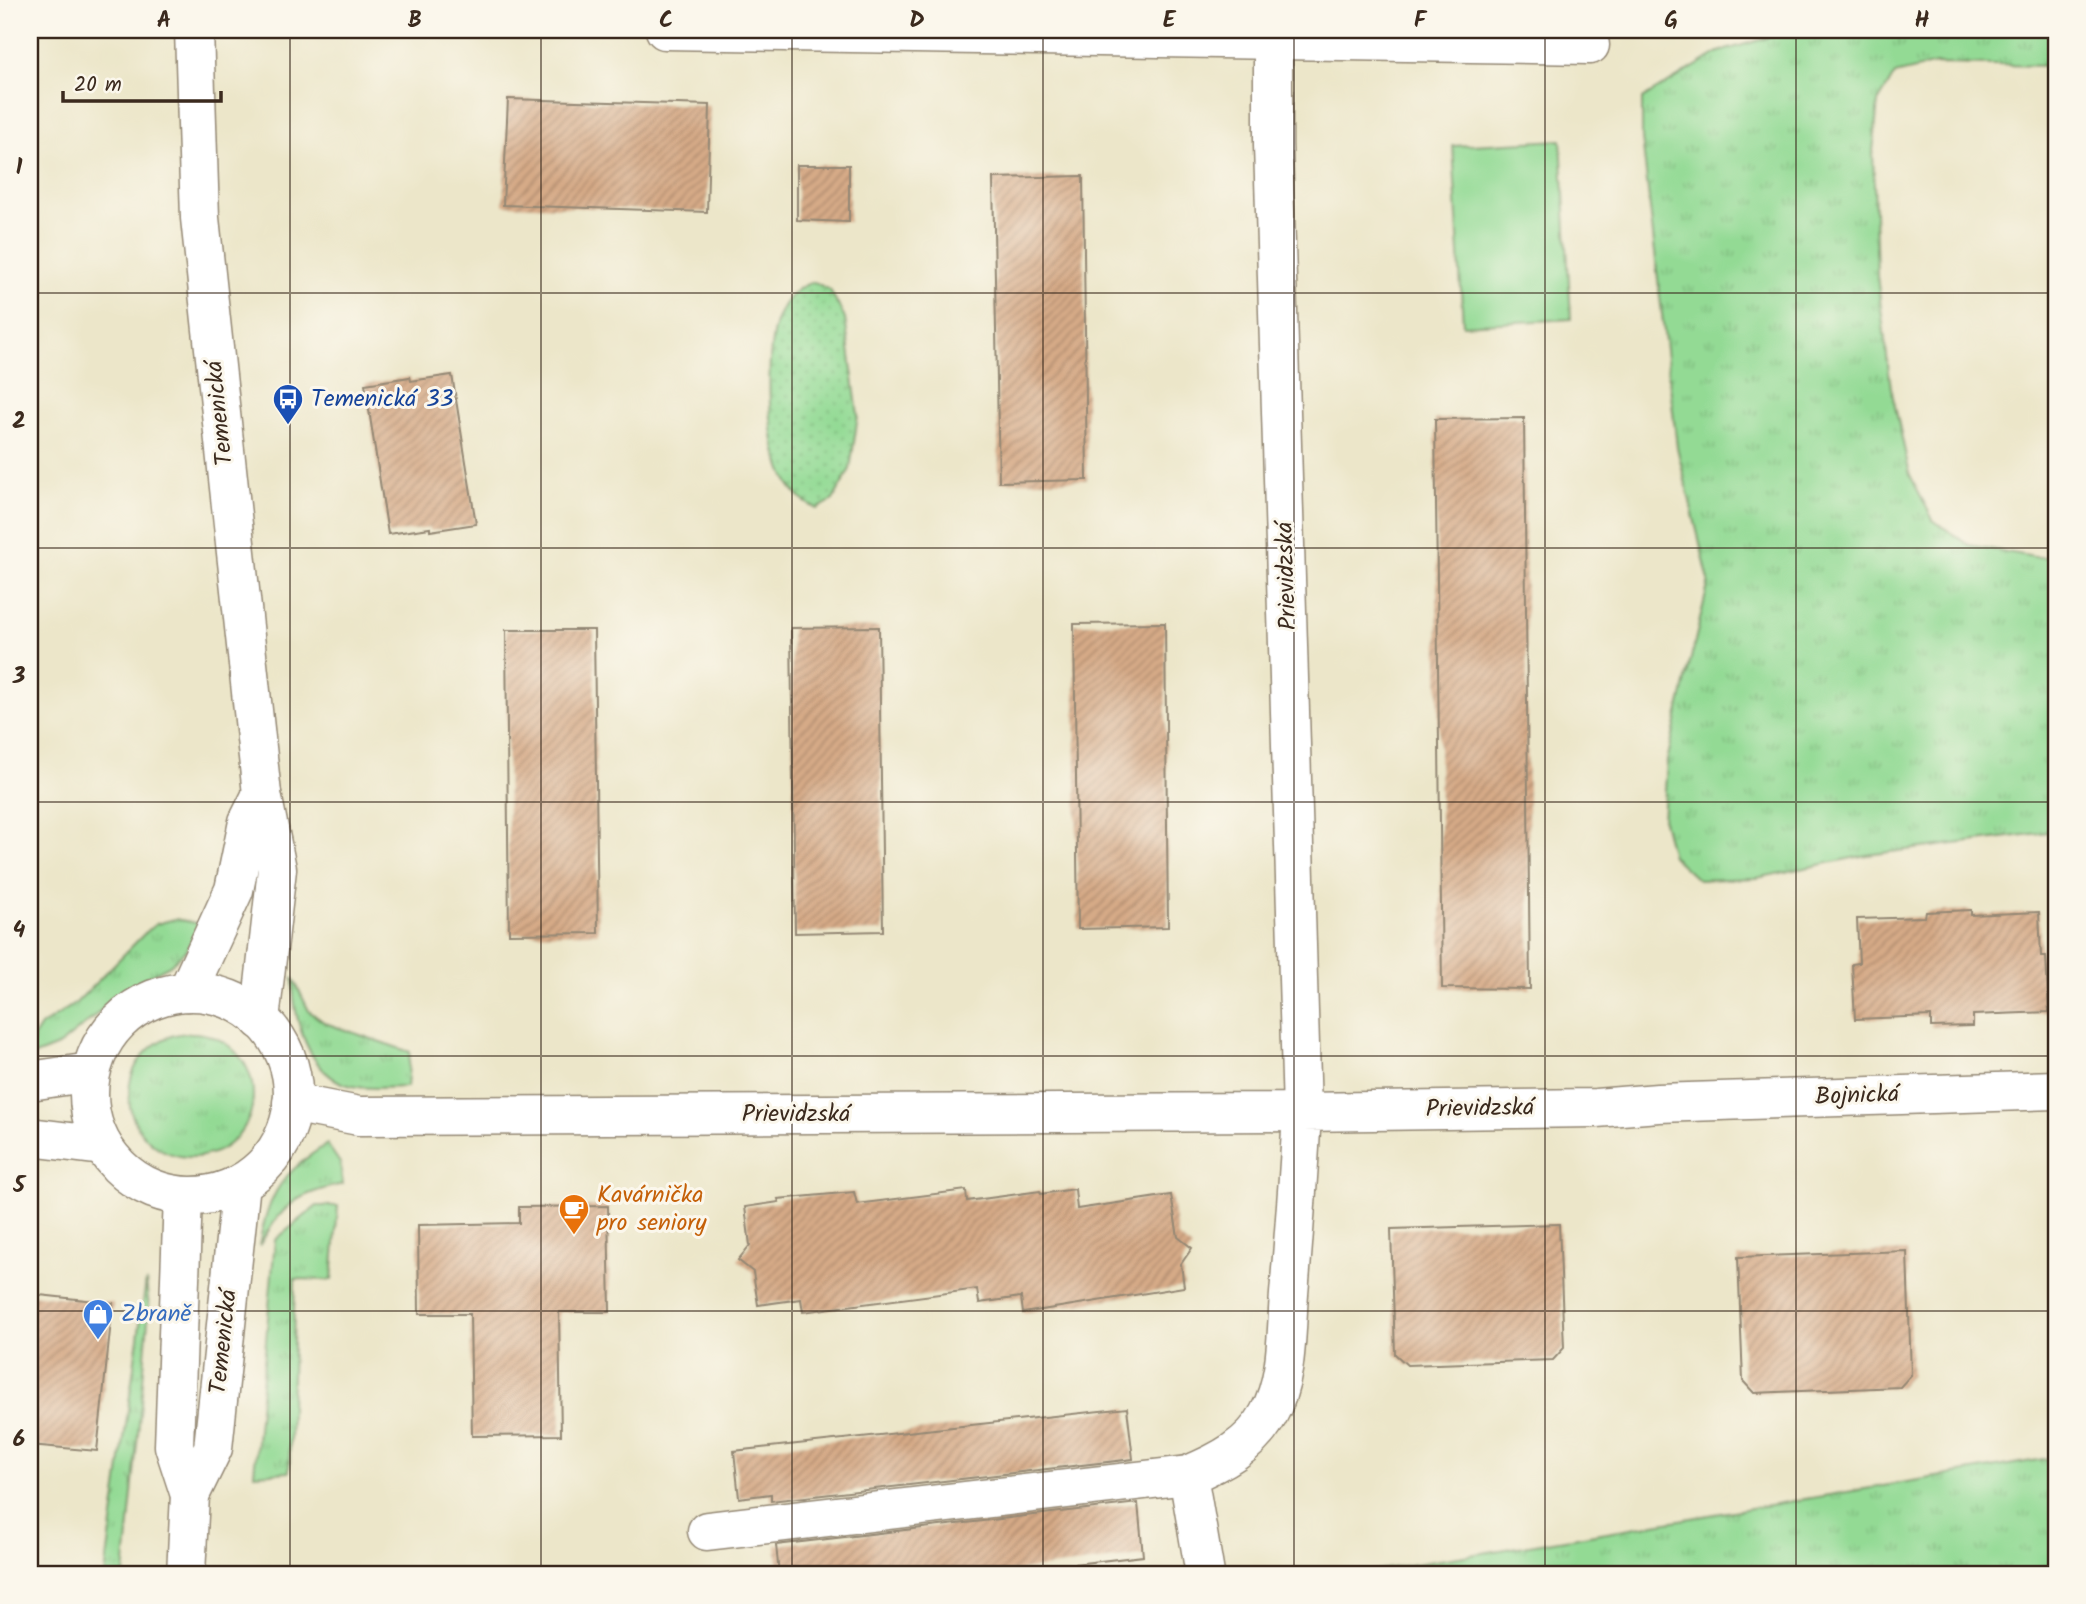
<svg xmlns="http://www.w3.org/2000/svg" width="2086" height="1604" font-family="Kalam,sans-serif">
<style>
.grass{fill:url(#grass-tufts);stroke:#678259;stroke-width:2}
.park{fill:url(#park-dots);stroke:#678259;stroke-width:2}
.garden{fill:#93da94;stroke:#678259;stroke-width:2}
.building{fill:url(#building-hatch)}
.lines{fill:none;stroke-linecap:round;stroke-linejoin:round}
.street-casing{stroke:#948874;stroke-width:41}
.secondary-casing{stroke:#948874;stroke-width:41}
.street{stroke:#fff;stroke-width:38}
.secondary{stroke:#fff;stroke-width:38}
.grid{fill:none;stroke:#3b2a1e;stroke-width:2;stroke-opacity:0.55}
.labels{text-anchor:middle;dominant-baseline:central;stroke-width:6;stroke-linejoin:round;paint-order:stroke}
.transit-label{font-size:24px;fill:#164399;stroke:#fbf7ec;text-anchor:start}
.street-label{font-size:24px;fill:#3b2a1e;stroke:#fbf7ec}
.food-label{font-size:24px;fill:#c56008;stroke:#fbf7ec;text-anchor:start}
.shop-label{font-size:24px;fill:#366cbe;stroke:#fbf7ec;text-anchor:start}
.neatline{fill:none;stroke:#3b2a1e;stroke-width:2.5}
.grid-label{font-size:23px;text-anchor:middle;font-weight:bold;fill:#3b2a1e}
</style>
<defs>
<pattern id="grass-tufts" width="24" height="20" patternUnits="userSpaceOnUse" patternTransform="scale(1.75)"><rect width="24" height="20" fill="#93da94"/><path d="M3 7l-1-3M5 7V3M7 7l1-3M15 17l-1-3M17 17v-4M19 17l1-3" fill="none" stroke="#80bb7f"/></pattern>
<pattern id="park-dots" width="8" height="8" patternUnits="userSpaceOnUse" patternTransform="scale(1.75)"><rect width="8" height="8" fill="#93da94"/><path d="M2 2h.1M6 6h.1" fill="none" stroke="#80bb7f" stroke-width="1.8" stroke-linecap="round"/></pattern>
<pattern id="building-hatch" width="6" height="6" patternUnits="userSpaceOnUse" patternTransform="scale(1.75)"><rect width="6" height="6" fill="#d6aa87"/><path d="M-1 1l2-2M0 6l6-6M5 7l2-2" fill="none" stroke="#af8b6e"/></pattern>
</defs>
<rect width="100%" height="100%" fill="#fbf7ec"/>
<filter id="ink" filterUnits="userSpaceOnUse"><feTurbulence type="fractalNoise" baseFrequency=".0143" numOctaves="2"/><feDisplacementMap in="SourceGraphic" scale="14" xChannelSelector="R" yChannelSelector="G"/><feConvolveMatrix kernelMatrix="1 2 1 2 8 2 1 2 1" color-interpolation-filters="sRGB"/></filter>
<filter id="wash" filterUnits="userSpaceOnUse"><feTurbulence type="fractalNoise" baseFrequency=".00686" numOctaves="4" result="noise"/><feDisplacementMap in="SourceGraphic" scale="28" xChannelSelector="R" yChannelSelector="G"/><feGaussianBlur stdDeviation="1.57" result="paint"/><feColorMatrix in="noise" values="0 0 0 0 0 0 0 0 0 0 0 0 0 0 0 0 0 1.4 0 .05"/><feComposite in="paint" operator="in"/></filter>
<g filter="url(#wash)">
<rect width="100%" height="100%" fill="#ece6c9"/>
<g class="grass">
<path d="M 1794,30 L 2056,30 L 2056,66 L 1936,64 L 1895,74 L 1878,102 L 1873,151 L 1877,276 L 1891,388 L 1910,475 L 1933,520 L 1969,545 L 2034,557 L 2056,557 L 2056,831 L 1867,855 L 1757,878 L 1698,880 L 1672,856 L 1663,821 L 1667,761 L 1709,581 L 1677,447 L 1642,138 L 1642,99 L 1719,52 Z"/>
<path d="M 175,919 L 201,924 L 187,949 L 170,965 L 124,989 L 87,1023 L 58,1046 L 30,1057 L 30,1043 L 41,1026 L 76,1003 L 146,932 L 156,924 Z"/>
<path d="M 293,978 L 309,1011 L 325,1023 L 410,1052 L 407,1087 C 390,1087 369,1090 352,1086 C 308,1077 292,1015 293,978 Z"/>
<circle cx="191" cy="1095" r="62"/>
<path d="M 327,1144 L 340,1163 L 343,1184 C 295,1194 283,1205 259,1246 C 268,1194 282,1172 327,1144 Z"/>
<path d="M 317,1206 L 338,1206 L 332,1280 L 295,1279 L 289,1472 L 254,1474 L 275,1240 Z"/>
<path d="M 146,1281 L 149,1308 L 142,1393 L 124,1574 L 105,1574 Z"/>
<path d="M 2056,1457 L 2056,1574 L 1356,1574 Z"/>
</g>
<path class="park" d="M 814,282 L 830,290 L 845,318 L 858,415 L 850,469 L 833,500 L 817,509 C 797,500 785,482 779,461 C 768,429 765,348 778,317 C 784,301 797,286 814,282 Z"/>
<path class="garden" d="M 1561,140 L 1571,319 L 1463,325 L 1453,146 Z"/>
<g id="blocks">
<g class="building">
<path d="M 508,99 L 710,105 L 707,212 L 503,205 Z"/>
<path d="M 797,165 L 849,165 L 849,222 L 797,220 Z"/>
<path d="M 1083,176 L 1087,480 L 999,482 L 993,178 Z"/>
<path d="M 452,375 L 476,524 L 430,531 L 430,528 L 388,534 L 365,384 L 410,377 L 411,381 Z"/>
<path d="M 1524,418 L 1530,989 L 1442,988 L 1435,419 Z"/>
<path d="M 1165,623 L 1168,927 L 1078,929 L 1074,624 Z"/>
<path d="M 879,627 L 883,931 L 795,933 L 791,628 Z"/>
<path d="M 506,630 L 594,630 L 598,933 L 509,934 Z"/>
<path d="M 1971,910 L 1971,915 L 2039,912 L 2041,956 L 2046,956 L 2049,1012 L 1973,1015 L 1973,1026 L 1931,1027 L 1931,1016 L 1855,1019 L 1852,964 L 1859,963 L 1857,919 L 1925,917 L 1926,912 Z"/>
<path d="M 1075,1189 L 1077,1209 L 1171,1195 L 1178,1237 L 1192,1248 L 1181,1264 L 1184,1287 L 1023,1313 L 1021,1297 L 979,1303 L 977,1289 L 803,1312 L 801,1299 L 758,1305 L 753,1272 L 738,1260 L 750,1245 L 745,1207 L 779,1202 L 778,1199 L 854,1192 L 857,1204 L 966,1190 L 967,1201 L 1040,1191 L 1041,1194 Z"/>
<path d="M 608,1206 L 610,1312 L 559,1312 L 561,1435 L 472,1436 L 470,1314 L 419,1314 L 418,1225 L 519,1223 L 519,1207 Z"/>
<path d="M 1559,1224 L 1564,1348 L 1553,1360 L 1407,1365 L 1395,1354 L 1391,1229 Z"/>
<path d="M 1907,1251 L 1911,1375 L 1900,1387 L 1754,1393 L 1743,1381 L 1738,1257 Z"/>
<path d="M 30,1294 L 113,1303 L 97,1451 L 30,1445 Z"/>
<path d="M 1127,1408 L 1133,1459 L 771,1501 L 771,1494 L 739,1498 L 734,1451 Z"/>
<path d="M 1138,1503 L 1143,1556 L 988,1574 L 779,1574 L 776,1545 Z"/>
</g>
</g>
</g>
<g filter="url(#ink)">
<use href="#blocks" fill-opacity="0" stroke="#948874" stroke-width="2"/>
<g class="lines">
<g class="street-casing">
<g id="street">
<path d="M 665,30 L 1590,45"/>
<path d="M 30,1081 L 91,1072"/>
<path d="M 292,1103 L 359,1116 L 1302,1112 L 1273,145 L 1273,30"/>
<path d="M 30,1137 L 103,1146"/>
<path d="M 1188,1475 L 1205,1574"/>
<path d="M 707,1531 L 1188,1475 C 1220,1462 1251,1446 1268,1415 C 1288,1380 1286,1334 1289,1294 C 1294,1233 1299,1173 1302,1112 L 1596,1108 L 1658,1103 L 2056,1090"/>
</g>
</g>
<g class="secondary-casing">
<g id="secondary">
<path d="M 194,30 L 200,218 L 262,794 L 277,869 L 260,1020"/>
<path d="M 187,992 L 234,890 L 248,822 L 262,794"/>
<circle cx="191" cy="1094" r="102"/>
<path d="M 183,1196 L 174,1446 L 190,1495 L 186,1574"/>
<path d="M 190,1495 L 213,1448 L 241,1183"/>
</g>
</g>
<use href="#street" class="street"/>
<use href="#secondary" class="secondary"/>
</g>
</g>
<path class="grid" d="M 290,30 L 290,1574M 541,30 L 541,1574M 792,30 L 792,1574M 1043,30 L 1043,1574M 1294,30 L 1294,1574M 1545,30 L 1545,1574M 1796,30 L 1796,1574M 30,293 L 2056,293M 30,548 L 2056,548M 30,802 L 2056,802M 30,1056 L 2056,1056M 30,1311 L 2056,1311"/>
<defs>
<g id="bus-pin" transform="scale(1.575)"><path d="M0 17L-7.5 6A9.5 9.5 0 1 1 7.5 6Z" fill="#1a4fb4" stroke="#fbf7ec"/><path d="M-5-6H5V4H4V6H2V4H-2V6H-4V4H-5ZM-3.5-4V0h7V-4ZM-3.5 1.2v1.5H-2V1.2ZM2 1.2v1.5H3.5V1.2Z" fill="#fff"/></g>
<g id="cafe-pin" transform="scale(1.575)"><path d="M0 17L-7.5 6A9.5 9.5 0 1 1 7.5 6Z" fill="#e8710a" stroke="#fbf7ec"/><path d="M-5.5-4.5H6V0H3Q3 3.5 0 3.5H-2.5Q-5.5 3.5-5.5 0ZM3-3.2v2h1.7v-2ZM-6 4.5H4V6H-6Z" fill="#fff"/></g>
<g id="shop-pin" transform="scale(1.575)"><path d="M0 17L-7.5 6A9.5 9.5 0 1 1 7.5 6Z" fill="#3f7fe0" stroke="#fbf7ec"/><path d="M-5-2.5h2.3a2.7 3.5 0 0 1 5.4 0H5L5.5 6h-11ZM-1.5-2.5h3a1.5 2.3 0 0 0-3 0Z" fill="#fff"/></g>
</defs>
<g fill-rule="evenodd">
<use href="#bus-pin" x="288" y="399"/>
<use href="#cafe-pin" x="574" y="1209"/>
<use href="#shop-pin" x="98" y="1314"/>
</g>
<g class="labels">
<g class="transit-label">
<text x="311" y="399">Temenická 33</text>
</g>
<g class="street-label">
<text transform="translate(220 413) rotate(-96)">Temenická</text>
<text transform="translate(1287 576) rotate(-92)">Prievidzská</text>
<text transform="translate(1857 1096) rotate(-2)">Bojnická</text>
<text transform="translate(1480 1109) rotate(-1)">Prievidzská</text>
<text x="796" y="1114">Prievidzská</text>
<text transform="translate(224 1342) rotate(-84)">Temenická</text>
</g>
<g class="food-label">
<text x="597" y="1195">Kavárnička<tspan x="597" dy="28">pro seniory</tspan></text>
</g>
<g class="shop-label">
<text x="121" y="1314">Zbraně</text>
</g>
</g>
<rect width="2086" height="1604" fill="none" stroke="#fbf7ec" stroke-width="77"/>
<path d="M63 91v10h158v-10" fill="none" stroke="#3b2a1e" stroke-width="3.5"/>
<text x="74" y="91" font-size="21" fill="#3b2a1e" stroke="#fbf7ec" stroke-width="5" paint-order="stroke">20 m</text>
<rect x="38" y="38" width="2010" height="1528" class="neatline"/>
<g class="grid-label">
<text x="164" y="27">A</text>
<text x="415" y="27">B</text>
<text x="666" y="27">C</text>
<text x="917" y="27">D</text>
<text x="1169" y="27">E</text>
<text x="1420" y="27">F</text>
<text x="1671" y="27">G</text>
<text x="1922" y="27">H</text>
<text x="19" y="174">1</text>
<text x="19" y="428">2</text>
<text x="19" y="683">3</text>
<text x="19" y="937">4</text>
<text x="19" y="1192">5</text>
<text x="19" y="1446">6</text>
</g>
</svg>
